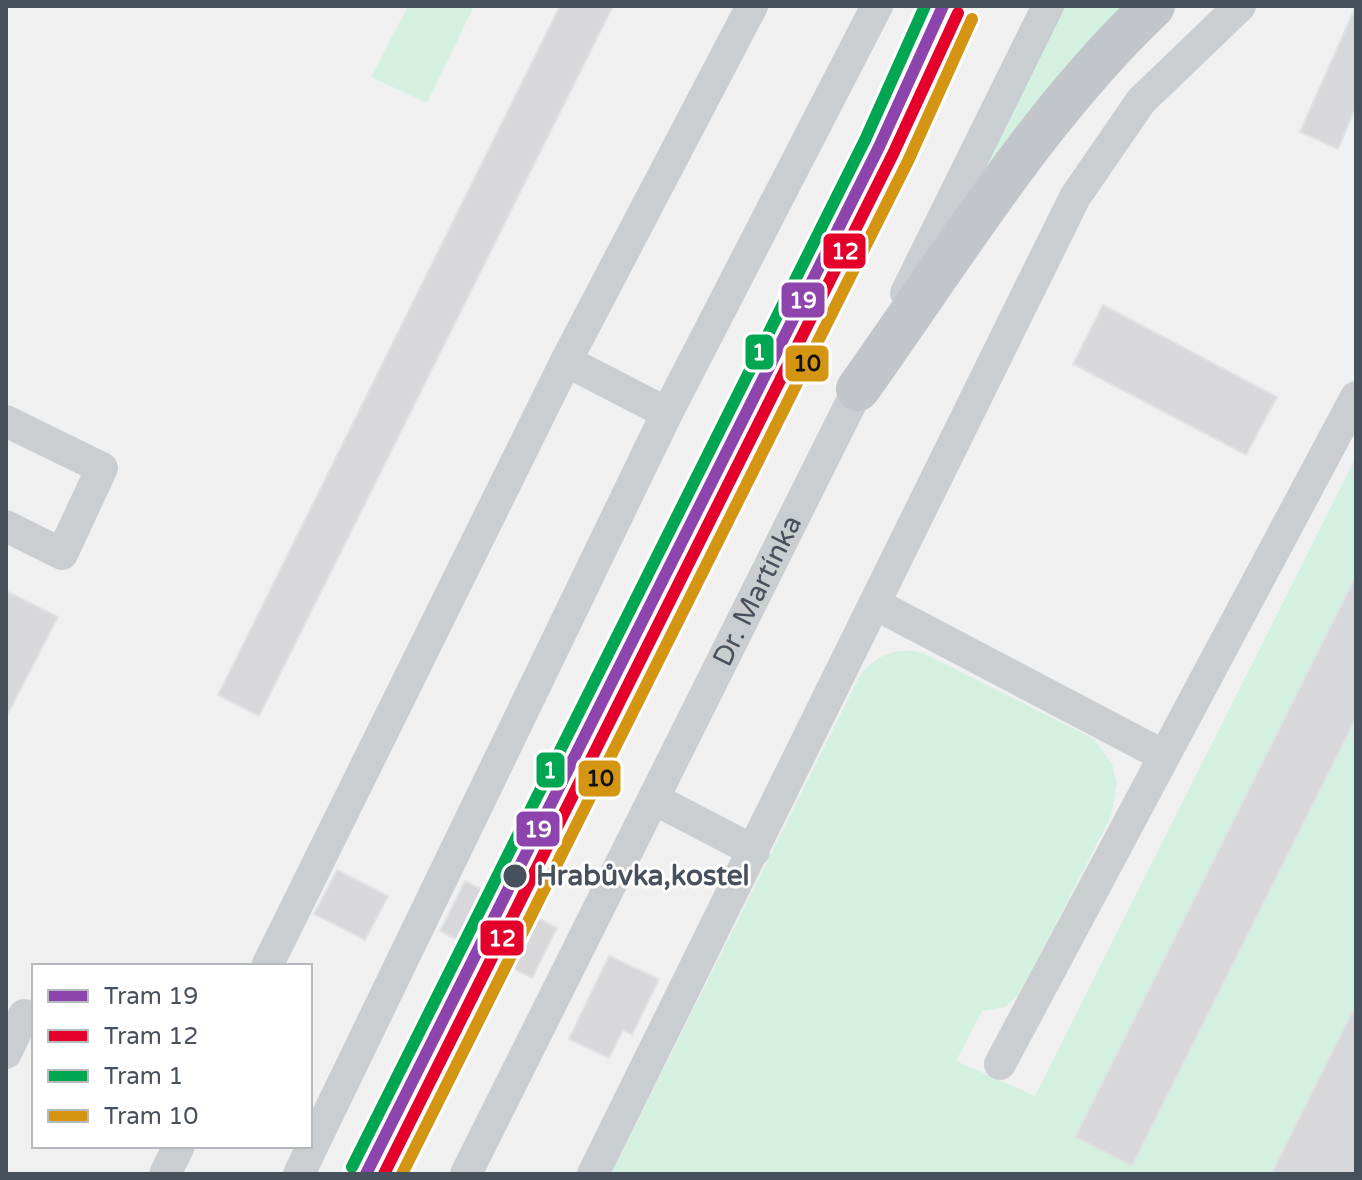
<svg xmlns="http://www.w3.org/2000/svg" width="1362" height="1180" font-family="'Varela Round',sans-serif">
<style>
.green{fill:#d4f0e1}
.building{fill:#d8d8da;stroke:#e1e2e3;stroke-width:2}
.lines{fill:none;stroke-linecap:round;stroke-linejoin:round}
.minor{stroke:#cbced1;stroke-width:32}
.trunk{stroke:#c2c6ca;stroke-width:44}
.tram-1-casing{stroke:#fff;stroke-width:18}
.tram-2-casing{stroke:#fff;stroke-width:18}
.tram-3-casing{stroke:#fff;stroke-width:18}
.tram-4-casing{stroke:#fff;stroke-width:18}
.tram-1{stroke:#8e44ad;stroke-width:12}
.tram-2{stroke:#e4002b;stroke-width:12}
.tram-3{stroke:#00a651;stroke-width:12}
.tram-4{stroke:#d49513;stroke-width:12}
.stop-dot{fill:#47505d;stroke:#fff;stroke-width:3}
.labels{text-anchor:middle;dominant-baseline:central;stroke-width:6;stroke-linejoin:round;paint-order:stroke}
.street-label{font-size:28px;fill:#47505d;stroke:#fff}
.stop-label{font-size:28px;font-weight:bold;fill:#47505d;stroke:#fff;text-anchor:start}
.line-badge{stroke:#fff;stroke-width:3}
.badge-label{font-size:22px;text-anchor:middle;font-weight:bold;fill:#fff}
.pale-badge-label{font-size:22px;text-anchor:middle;font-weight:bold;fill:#111}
</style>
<rect width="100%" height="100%" fill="#f0f0f0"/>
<g class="green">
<path d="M 408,6 L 474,6 L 427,103 L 371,77 Z"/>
<path d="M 1050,6 L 1153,6 L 858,389 Z"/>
<path d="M 1356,457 L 1356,1174 L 611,1174 L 858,679 C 873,656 896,646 923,653 L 1094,739 L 1112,764 L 1117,783 L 1111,816 L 1020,994 L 1005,1007 L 982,1011 L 956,1061 L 1035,1096 Z"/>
</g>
<g class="building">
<path d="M 560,6 L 613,6 L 259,716 L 218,695 Z"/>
<path d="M 1356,6 L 1356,107 L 1338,149 L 1300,132 Z"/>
<path d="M 1103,305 L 1277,397 L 1246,455 L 1073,364 Z"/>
<path d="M 1356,575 L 1356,718 L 1132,1166 L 1075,1137 Z"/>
<path d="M 6,591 L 58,617 L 6,717 Z"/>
<path d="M 337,870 L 388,896 L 365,940 L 314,914 Z"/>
<path d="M 465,881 L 557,928 L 532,978 L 440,931 Z"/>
<path d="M 609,956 L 659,979 L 632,1035 L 623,1030 L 609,1058 L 569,1039 Z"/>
<path d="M 1356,1005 L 1356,1174 L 1271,1174 Z"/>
</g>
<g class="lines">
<g class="minor">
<path d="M 906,293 L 1048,6"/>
<path d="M 566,361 L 667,413"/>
<path d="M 6,421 L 102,468 L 62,554 L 6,526"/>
<path d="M 877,605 L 1164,756"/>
<path d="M 654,799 L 754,851"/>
<path d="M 267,966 L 566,361 L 752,6"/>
<path d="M 6,1053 L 24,1015 L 34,1020"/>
<path d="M 1000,1064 L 1356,397"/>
<path d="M 165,1174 L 179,1146"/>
<path d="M 299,1174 L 667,413 L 877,6"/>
<path id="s1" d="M 466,1174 L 867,371"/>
<path d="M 593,1174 L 1075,197 L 1141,101 L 1240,6"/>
</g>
<path class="trunk" d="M 858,389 C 951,259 1036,117 1153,6"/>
<g class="tram-1-casing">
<path id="tram-1" d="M 366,1174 L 879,147 L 943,6"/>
</g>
<g class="tram-2-casing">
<path id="tram-2" d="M 384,1174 L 893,154 L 958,13"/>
</g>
<g class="tram-3-casing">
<path id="tram-3" d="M 352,1167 L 865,140 L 925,6"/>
</g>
<g class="tram-4-casing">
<path id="tram-4" d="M 402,1174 L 908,161 L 972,19"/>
</g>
<use href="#tram-1" class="tram-1"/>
<use href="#tram-2" class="tram-2"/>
<use href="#tram-3" class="tram-3"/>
<use href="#tram-4" class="tram-4"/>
</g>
<circle class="stop-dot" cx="515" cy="876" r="13"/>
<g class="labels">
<g class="street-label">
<text stroke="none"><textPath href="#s1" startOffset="652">Dr. Martínka</textPath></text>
</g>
<g class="stop-label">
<text x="536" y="876">Hrabůvka,kostel</text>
</g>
</g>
<g class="line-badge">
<rect x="822" y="232" width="45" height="38" rx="8" fill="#e4002b"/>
<rect x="780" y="281" width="46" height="38" rx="8" fill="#8e44ad"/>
<rect x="744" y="333" width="31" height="38" rx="8" fill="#00a651"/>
<rect x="784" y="344" width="46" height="39" rx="8" fill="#d49513"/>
<rect x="535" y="751" width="31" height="38" rx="8" fill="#00a651"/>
<rect x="577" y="759" width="45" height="39" rx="8" fill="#d49513"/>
<rect x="515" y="810" width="46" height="38" rx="8" fill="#8e44ad"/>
<rect x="479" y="919" width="46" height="38" rx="8" fill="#e4002b"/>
</g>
<g class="badge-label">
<text x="845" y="259">12</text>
<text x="803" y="308">19</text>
<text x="759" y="360">1</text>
<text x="550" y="778">1</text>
<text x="538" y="837">19</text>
<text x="502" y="946">12</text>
</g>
<g class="pale-badge-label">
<text x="807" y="371">10</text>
<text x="600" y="786">10</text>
</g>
<rect width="1362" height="1180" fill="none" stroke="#47505d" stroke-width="16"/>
<rect x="32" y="964" width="280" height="184" fill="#ffffff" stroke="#b5b9be" stroke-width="2"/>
<rect x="48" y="990" width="40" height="12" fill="#8e44ad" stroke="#b5b9be" stroke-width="2"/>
<text x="104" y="1004" font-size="24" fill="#47505d">Tram 19</text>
<rect x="48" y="1030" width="40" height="12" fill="#e4002b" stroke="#b5b9be" stroke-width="2"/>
<text x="104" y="1044" font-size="24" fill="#47505d">Tram 12</text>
<rect x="48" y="1070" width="40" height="12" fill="#00a651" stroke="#b5b9be" stroke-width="2"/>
<text x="104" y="1084" font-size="24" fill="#47505d">Tram 1</text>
<rect x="48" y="1110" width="40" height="12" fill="#d49513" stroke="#b5b9be" stroke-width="2"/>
<text x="104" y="1124" font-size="24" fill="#47505d">Tram 10</text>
</svg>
